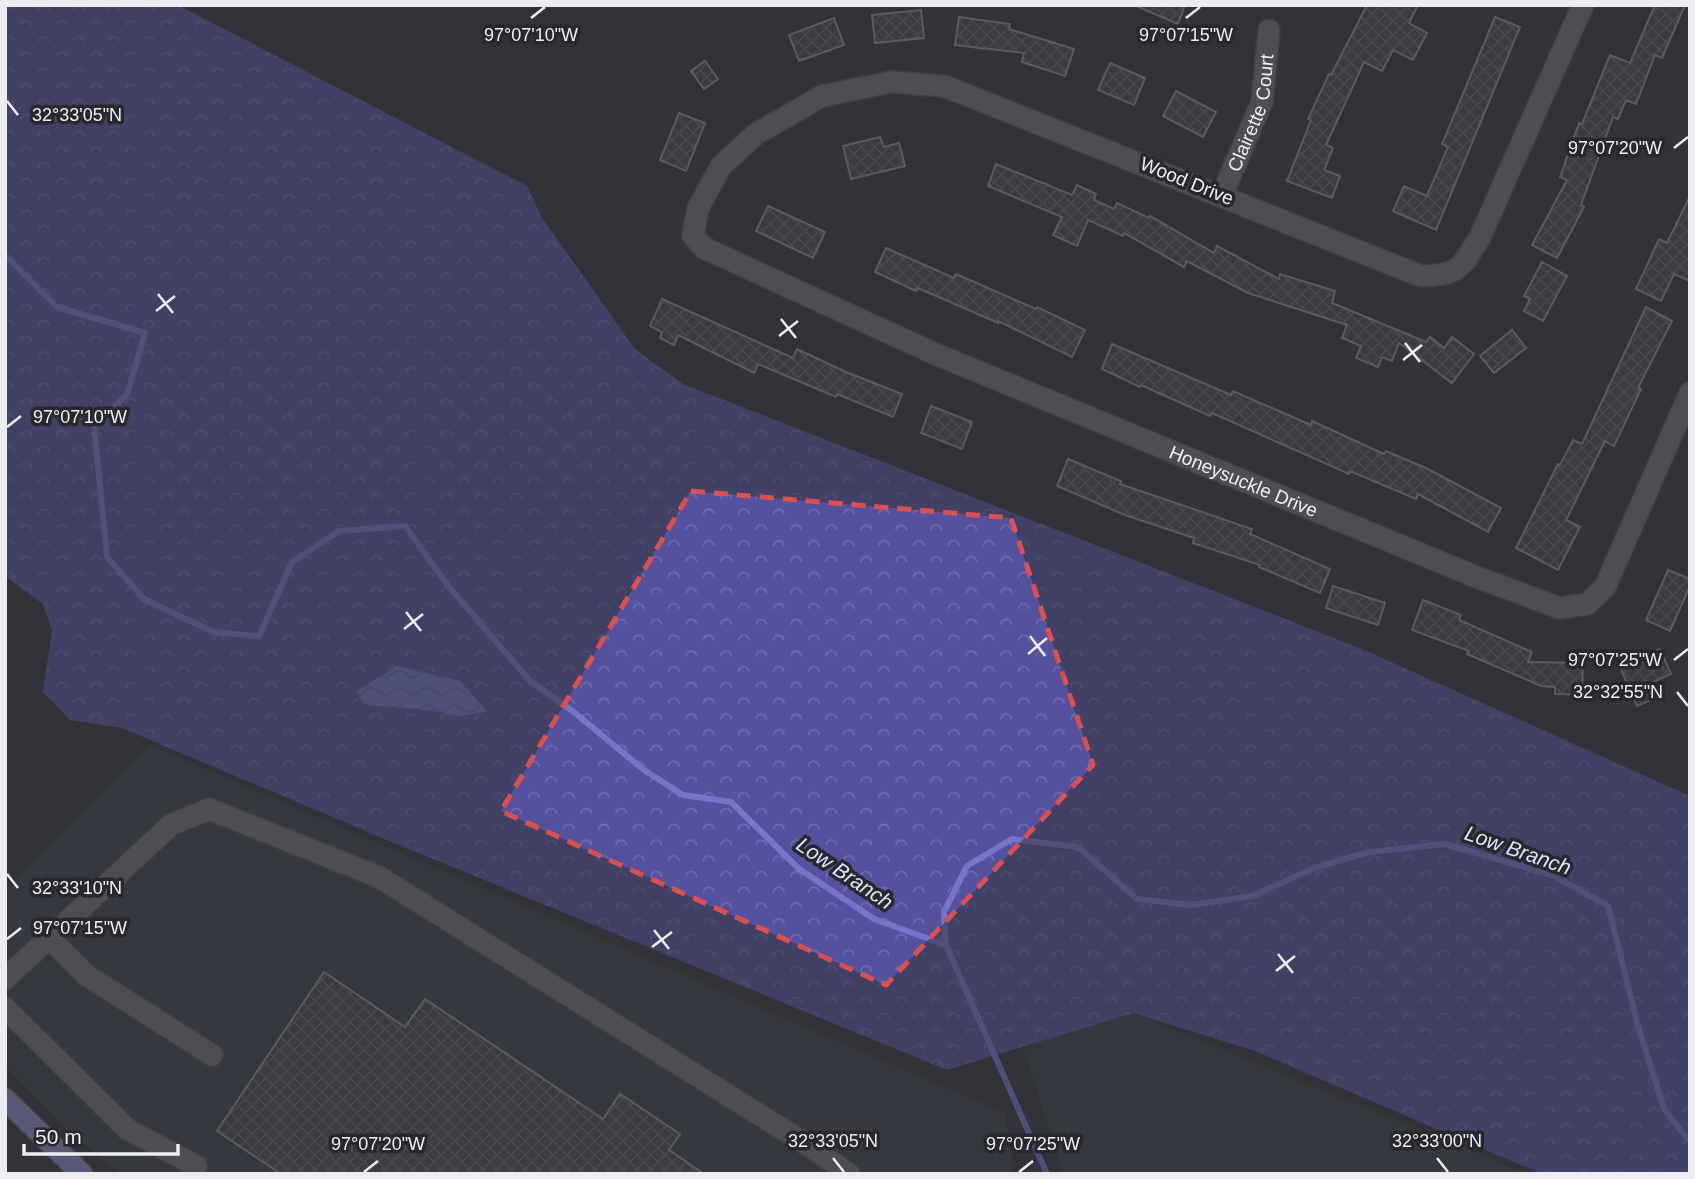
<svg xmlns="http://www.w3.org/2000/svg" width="1695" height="1179" font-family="Arial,sans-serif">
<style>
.built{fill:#3d3e4a}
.forest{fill:url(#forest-crowns)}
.water{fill:url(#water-waves)}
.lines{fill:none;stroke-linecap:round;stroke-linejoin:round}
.stream{stroke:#7474c9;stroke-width:6}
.building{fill:url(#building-cross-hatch);stroke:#8c8c93;stroke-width:2}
.minor-casing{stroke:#515156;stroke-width:24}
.major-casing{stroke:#515156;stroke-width:24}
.minor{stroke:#6e6f76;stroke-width:21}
.major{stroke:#888abf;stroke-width:21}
.marked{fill:none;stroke:#db4f50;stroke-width:5;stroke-dasharray:14 9;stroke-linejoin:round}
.ticks{fill:none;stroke:#ededf1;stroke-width:2.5}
.labels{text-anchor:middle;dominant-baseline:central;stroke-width:7;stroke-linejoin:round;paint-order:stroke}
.street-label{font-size:19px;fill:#ededf1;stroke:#28292e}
.water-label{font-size:21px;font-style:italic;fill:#dfe1f9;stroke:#28292e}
.ticks-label{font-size:18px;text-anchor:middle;fill:#ededf1;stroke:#28292e;stroke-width:7;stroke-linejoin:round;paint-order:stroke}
</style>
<defs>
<pattern id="forest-crowns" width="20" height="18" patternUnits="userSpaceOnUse" patternTransform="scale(1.75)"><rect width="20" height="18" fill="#54529e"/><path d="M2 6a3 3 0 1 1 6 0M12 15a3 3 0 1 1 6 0" fill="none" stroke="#6d6bac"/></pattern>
<pattern id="water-waves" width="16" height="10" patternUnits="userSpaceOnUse" patternTransform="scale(1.75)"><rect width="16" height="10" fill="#7474c9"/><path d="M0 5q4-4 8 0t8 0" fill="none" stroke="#626295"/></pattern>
<pattern id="building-cross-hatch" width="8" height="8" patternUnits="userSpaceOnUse" patternTransform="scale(1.75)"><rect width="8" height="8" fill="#47484e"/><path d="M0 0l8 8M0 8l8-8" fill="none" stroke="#626368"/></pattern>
</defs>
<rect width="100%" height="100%" fill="#323339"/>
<g class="built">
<path d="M 150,745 L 1005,1113 L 1014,1174 L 119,1174 L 63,1125 L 5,1066 L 5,890 Z"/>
<path d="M 1133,1013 L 1528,1174 L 1063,1174 L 1023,1046 Z"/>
</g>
<path class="forest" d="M 5,5 L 178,5 L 527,186 L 542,218 L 635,349 L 683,384 L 1362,649 L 1690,796 L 1690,1174 L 1542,1174 L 1255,1051 L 1133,1013 L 947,1070 L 382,838 L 122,728 L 70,720 L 43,692 L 52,630 L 43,604 L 5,576 Z"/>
<path class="water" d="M 397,666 L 460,681 L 487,711 L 460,716 L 428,710 L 368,705 L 355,692 Z"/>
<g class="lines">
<g class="stream">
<path d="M 5,255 L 57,307 L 145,333 L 127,395 L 94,425 L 107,557 L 144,599 L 213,632 L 259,636 L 292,562 L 339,531 L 405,526 L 449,587 L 530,681 L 575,713 L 644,770 L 683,795 L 731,802 L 798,868 L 874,919 L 946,945 L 944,912 L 967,866 L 1012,839 L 1078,847 L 1137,899 L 1190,905 L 1253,896 L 1314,868 L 1369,852 L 1445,844 L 1552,875 L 1608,906 L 1638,1026 L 1664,1109 L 1690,1142"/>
<path d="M 946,945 L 1047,1174"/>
</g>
</g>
<g class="building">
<path d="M 1134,5 L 1185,5 L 1178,24 Z"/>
<path d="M 1367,5 L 1418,5 L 1409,23 L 1427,33 L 1413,60 L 1393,50 L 1382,71 L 1364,62 L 1326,145 L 1333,148 L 1324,170 L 1340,176 L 1332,198 L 1287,181 L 1311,120 L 1308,119 L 1329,74 L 1331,75 Z"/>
<path d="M 1655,5 L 1685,5 L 1662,58 L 1655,55 L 1636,104 L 1626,100 L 1618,119 L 1613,117 L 1581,205 L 1584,207 L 1557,258 L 1532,245 L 1567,180 L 1560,177 L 1579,123 L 1582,124 L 1610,55 L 1630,63 Z"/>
<path d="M 921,10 L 924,38 L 875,43 L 872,15 Z"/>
<path d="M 959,17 L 1010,24 L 1009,29 L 1074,49 L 1065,76 L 1022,62 L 1024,53 L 955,45 Z"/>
<path d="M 1495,17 L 1520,27 L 1436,230 L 1393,211 L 1404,186 L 1427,196 L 1448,147 L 1442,144 Z"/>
<path d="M 834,18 L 844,45 L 799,61 L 789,35 Z"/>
<path d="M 705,61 L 718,79 L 704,89 L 691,71 Z"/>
<path d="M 1110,63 L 1145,78 L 1134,105 L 1098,90 Z"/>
<path d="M 1176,91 L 1216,112 L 1203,137 L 1163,116 Z"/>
<path d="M 679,113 L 705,123 L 686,171 L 660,160 Z"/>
<path d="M 880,137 L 884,147 L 899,143 L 905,166 L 851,179 L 843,146 Z"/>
<path d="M 996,164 L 1072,195 L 1077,185 L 1096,194 L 1094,200 L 1114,209 L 1117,203 L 1149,218 L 1150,216 L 1214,253 L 1217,246 L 1279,279 L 1280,274 L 1335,291 L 1332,303 L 1426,342 L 1430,337 L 1444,348 L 1452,337 L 1474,354 L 1452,383 L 1399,343 L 1392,361 L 1382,357 L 1378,367 L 1356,358 L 1361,346 L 1342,338 L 1347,325 L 1248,293 L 1187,261 L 1184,267 L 1124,233 L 1123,236 L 1088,220 L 1077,246 L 1053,235 L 1062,217 L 988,186 Z"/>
<path d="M 1690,196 L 1690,281 L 1674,274 L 1661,301 L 1636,289 L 1659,239 L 1667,243 Z"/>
<path d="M 768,206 L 825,232 L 813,258 L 756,231 Z"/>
<path d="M 886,248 L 954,278 L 956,274 L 1036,309 L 1037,307 L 1085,330 L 1072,357 L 998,321 L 998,323 L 918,288 L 916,291 L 875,272 Z"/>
<path d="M 1542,262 L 1567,276 L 1543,321 L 1524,311 L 1530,299 L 1524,296 Z"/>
<path d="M 662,299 L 793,358 L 797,349 L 846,372 L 902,394 L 893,417 L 837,394 L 836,397 L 758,364 L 754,373 L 678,335 L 674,345 L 660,338 L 662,332 L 650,326 Z"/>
<path d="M 1646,307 L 1672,321 L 1638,388 L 1641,389 L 1614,446 L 1605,441 L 1566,520 L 1580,527 L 1558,570 L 1516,548 L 1558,464 L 1560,465 L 1573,440 L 1582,444 Z"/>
<path d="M 1512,330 L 1526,348 L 1494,373 L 1480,356 Z"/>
<path d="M 1112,344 L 1231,395 L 1233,391 L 1311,425 L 1312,421 L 1384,454 L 1386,451 L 1428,469 L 1501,508 L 1488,532 L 1418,494 L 1416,499 L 1350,471 L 1349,474 L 1212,413 L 1210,416 L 1141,385 L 1140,387 L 1102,369 Z"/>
<path d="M 931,406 L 972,422 L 962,449 L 921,433 Z"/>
<path d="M 1068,459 L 1121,481 L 1120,484 L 1252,529 L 1250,534 L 1330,569 L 1320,593 L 1259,567 L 1260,565 L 1193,543 L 1194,538 L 1125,515 L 1057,486 Z"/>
<path d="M 1668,570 L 1690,579 L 1690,586 L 1670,631 L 1646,620 Z"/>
<path d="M 1333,586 L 1385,603 L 1378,625 L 1326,608 Z"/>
<path d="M 1423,600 L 1461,615 L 1459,620 L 1532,652 L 1528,662 L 1583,663 L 1582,695 L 1555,694 L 1555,687 L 1541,686 L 1467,654 L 1469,651 L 1412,630 Z"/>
<path d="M 1660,649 L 1671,674 L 1651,683 L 1658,697 L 1637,706 L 1620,667 Z"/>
<path d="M 324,972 L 405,1027 L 425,999 L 603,1119 L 620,1094 L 680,1134 L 669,1150 L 704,1174 L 281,1174 L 217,1131 Z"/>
</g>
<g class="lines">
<g class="minor-casing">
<g id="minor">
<path id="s1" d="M 1583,5 L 1480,237 C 1461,268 1459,275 1421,276 L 944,86 L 891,82 L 822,96 L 756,134 L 721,166 L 698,208 L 693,235 L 704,248 L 933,353 L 1479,578 L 1560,608 L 1587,604 L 1605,587 L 1690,393"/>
<path id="s2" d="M 1222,195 L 1262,102 L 1269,30"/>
<path d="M 49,938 L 86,975 L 212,1055"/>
<path d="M 5,979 L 171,825 L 209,809 L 379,877 L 811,1147 L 849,1174"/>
<path d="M 5,1008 L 127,1129 L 196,1166"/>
</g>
</g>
<g class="major-casing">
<path id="major" d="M 5,1099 L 82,1174"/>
</g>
<use href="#minor" class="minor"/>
<use href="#major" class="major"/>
</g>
<path d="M0 0H1695V1179H0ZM 691,491 L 1011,518 L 1093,765 L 886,985 L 501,811 Z" fill="#323339" fill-opacity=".55" fill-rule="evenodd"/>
<path class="marked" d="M 691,491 L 1011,518 L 1093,765 L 886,985 L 501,811 Z"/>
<path class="ticks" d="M 531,18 L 545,7M 1186,18 L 1200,7M 7,101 L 18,115M 1674,148 L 1688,137M 158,294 L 173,313M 156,311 L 175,296M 781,319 L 796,338M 779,336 L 798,321M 1405,343 L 1420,362M 1403,360 L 1422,345M 7,427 L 21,416M 406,612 L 421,631M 404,629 L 423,614M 1030,636 L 1045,656M 1028,654 L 1047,638M 1674,660 L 1688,649M 1677,692 L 1688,706M 7,874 L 18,888M 654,930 L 669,949M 7,939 L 21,928M 652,947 L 672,932M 1278,954 L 1293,973M 1276,971 L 1295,956M 833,1158 L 844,1172M 1437,1158 L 1448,1172M 364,1172 L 378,1161M 1019,1172 L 1033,1161"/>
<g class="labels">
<g class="street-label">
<text stroke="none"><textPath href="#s2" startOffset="88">Clairette Court</textPath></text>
<text transform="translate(1187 181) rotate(22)">Wood Drive</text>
<text stroke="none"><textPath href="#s1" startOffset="1771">Honeysuckle Drive</textPath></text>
</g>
<g class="water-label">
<text transform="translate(1518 850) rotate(19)">Low Branch</text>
<text transform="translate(845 873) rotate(34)">Low Branch</text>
</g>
</g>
<g class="ticks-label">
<text x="531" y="41">97°07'10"W</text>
<text x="1186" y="41">97°07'15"W</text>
<text x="77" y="121">32°33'05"N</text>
<text x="1615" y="154">97°07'20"W</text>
<text x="80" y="423">97°07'10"W</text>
<text x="1615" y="666">97°07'25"W</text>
<text x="1618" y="698">32°32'55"N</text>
<text x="77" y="894">32°33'10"N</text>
<text x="80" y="934">97°07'15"W</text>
<text x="833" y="1147">32°33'05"N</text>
<text x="1437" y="1147">32°33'00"N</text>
<text x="378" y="1150">97°07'20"W</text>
<text x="1033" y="1150">97°07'25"W</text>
</g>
<rect width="1695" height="1179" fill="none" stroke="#ededf1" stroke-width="14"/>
<path d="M24 1144v10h154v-10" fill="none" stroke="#ededf1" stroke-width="3.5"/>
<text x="35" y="1144" font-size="21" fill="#ededf1" stroke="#28292e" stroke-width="5" paint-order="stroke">50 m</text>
</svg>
